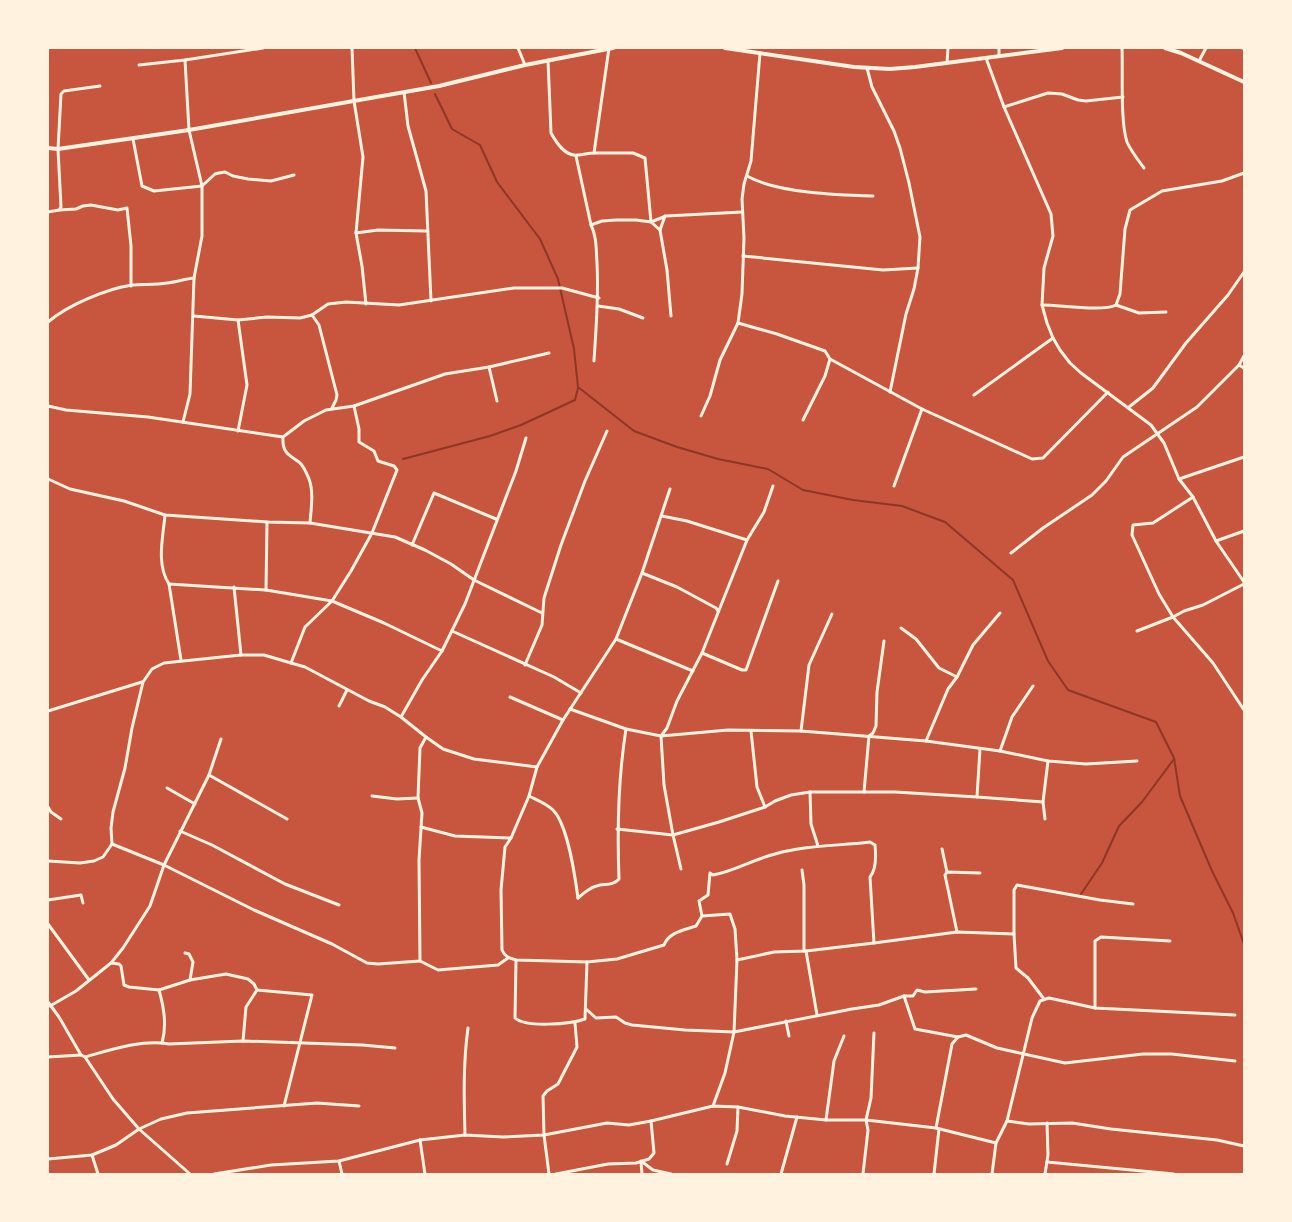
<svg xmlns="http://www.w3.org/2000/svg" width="1292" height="1222" font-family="'Libre Baskerville',serif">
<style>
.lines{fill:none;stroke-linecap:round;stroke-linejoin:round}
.stream{stroke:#8f3625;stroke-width:2}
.minor{stroke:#fff3e0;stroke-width:3}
.tertiary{stroke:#fff3e0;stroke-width:4}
</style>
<rect width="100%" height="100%" fill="#c8553d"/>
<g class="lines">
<g class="stream">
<path d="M 415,48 L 431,83"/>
<path d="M 435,94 L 452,129 L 480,145 L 497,182 L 540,239 L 558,279 L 574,349 L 578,387 L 634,431 L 677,447 L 718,459 L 768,469 L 803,490 L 853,500 L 902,506 L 945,522 L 1013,580 L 1048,661 L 1068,690 L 1156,722 L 1174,758 L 1180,796 L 1212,871 L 1233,913 L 1244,944"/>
<path d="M 403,459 L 490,436 L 521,425 L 575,400 L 578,388"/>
<path d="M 1081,894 L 1102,863 L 1119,826 L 1142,802 L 1174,759"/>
</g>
<g class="minor">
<path d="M 352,48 L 354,101 L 363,157 L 356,233 L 362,266 L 366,304"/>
<path d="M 518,48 L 525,65"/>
<path d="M 1122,48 C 1123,71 1120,121 1127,142 C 1131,151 1138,160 1144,168"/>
<path d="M 1242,48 L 1244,48"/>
<path d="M 999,55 L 999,48"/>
<path d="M 986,58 L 1004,107 L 1051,214 L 1053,236 L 1044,268 L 1042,305 L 1047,323 L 1053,338 L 1060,350 L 1070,363 L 1081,373 L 1151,425 L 1164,443 L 1179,479 L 1193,497 L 1216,541 L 1244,582"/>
<path d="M 548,60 L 551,133 C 556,142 565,157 578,155 C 583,155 588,153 594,153 L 609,48"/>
<path d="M 1199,61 L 1206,48"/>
<path d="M 947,63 L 948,48"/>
<path d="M 139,65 L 185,60 L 263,48"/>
<path d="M 867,68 L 872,87 L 894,131 L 900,148 L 909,183 L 920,237 L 918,268 L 914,289 L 906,314 L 890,392"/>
<path d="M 404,92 L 408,126 L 426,191 L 431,301"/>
<path d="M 1004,107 L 1048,93 L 1062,94 L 1078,100 L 1086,101 L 1123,97"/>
<path d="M 133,139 L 142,186 L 154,191 L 202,186 L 215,174 L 219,173 L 225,172 L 233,176 L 248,179 L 271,181 L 294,175"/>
<path d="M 594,153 L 633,153 L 645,158 L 651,222 L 660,230 L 667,270 L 671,316"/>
<path d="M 576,156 L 591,225 C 597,237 596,250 597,263 C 599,296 596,328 594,361"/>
<path d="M 747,176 C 777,193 838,195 873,196"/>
<path d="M 59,210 L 76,209 L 83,206 L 91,205 L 118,210 L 127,208 L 131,246 L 131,286"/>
<path d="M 48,212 L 59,210 L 61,207 L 58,149 L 61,94 L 64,91 L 100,86"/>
<path d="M 591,225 L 602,221 L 616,220 L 636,220 L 651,222 L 666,216 L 742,212"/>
<path d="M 660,230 L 665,216"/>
<path d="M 356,233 L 378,230 L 426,231"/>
<path d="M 743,256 L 883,270 L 918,268"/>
<path d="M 1042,305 C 1060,305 1103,312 1116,305 L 1120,294 L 1125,229 L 1130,210 L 1162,191 L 1222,181 L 1244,173"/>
<path d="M 1116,305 L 1139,313 L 1166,312"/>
<path d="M 598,306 L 619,309 L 643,318"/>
<path d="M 312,315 L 319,325 L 337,395 L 336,400 L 332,408"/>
<path d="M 194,316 L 238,320 L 267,317 L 300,318 L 312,315 L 328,304 L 346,302 L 399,305 L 514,288 L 562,288 L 599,298"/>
<path d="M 48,322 C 68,305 106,289 132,285 C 144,284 156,285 167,283 C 176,282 185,279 194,278"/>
<path d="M 738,323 L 777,334 L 825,351 L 830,359 L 922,409 L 1032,459 L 1043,458 L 1108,392"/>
<path d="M 1239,365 L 1244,368"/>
<path d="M 489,367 L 497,401"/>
<path d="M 974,395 L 1053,338"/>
<path d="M 48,406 L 66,410 L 148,417 L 283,437 L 304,421 L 326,410 L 354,406 L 445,374 L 489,367 L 549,353"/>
<path d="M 1129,407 L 1153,388 L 1186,343 L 1228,295 L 1244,272"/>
<path d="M 701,416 L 710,396 L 720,360 L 738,323 L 742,294 L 744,238 L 742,199 L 744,184 L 751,161 L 760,53"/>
<path d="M 803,420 L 825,376 L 830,359"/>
<path d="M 183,422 L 190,394 L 194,278 L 202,236 L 202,186 L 189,130 L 185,60"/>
<path d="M 238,431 L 247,385 L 238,320"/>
<path d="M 283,437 C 282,452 288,455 299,462 C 303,465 307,474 309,479 C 314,492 311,509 310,523"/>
<path d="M 48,479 L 70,489 L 124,501 L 165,515 L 267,522 L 310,523 L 395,537 L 425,550 L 451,564 L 474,580 L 542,613"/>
<path d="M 1179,479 L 1244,457"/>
<path d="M 894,486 L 922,409"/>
<path d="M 670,489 L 642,573 L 616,639 L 563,720 L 537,767 L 529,796 L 511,838 L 505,847 L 501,890 L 502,950 C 505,957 509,958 516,960 L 587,962 L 617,959 L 664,945 C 669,932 684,930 696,926 L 702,916 L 699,901 L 708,895 L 710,873 L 713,875 C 735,871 754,859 775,854 C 806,845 838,846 870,842 L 875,845 C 876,855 876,870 870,877 L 874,943"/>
<path d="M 165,515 C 163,538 156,564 169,584 L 181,660"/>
<path d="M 662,516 L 687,521 L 747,540"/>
<path d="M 1216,541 L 1244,531"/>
<path d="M 412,545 L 434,493 L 496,519"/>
<path d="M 1011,553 L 1043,528 L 1092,495 L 1106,481 L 1123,457 L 1197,407 L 1239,365 L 1244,356"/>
<path d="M 642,573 L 677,587 L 716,608 L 718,611"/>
<path d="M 169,584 L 266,590 L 332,601 L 384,623 L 442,651"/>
<path d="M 1244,584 L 1203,605 L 1184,611 L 1173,617 L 1213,663 L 1244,710"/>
<path d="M 234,587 L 241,655"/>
<path d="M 266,590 L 267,522"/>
<path d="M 901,628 L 916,639 L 939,668 L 957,677"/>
<path d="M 452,631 L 554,677 L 581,693"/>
<path d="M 1137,631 L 1173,617 L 1159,594 L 1132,535 L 1133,525 L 1153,523 L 1193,497"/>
<path d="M 616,639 L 693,671"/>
<path d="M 702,653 L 742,670 L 746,670 L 778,581"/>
<path d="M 291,663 L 305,627 L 332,601 L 351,571 L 372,533 L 397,470 L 394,466 L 378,461 L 374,451 L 359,442 L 359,429 L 354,406"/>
<path d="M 525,665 L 542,625 L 544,598 L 561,545 L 585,481 L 607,431"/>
<path d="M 510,697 L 563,720"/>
<path d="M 339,706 L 347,690"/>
<path d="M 570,709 L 626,729 L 661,736 L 728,730 L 801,731 L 926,741 L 1000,751 L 1048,761 L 1086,764 L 1137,761"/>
<path d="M 48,711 L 142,682"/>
<path d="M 401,717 L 422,680 L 442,651 L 465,604 L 516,471 L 526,438"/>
<path d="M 751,731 L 757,787 L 765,807"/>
<path d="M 801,731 L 809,665 L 832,614"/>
<path d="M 926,741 L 948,689 L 957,677 L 973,645 L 1000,613"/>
<path d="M 980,749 L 977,797 L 1043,802"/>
<path d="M 1000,751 L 1012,717 L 1033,686"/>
<path d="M 209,775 L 287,819"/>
<path d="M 167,788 L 195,804"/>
<path d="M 810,792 L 811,824 L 818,846"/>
<path d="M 864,792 L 869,736 L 873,733 L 876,726 L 877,692 L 884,641"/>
<path d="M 372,796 L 397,799 L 418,798"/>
<path d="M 529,796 C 537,800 547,804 553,810 C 568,825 575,876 578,898"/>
<path d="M 48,807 L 51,812 L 61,819"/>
<path d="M 1045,819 L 1043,802 L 1048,761"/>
<path d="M 421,827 L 455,836 L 511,838"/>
<path d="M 617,829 L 673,835 L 719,822 L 765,807 L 775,801 L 791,795 L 810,792 L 895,792 L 977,797"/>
<path d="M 180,831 L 212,845 L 285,884 L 339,905"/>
<path d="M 112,844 L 164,865 L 254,910 L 332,944 L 367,963 L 378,964 L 420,961 L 419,860 L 422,813 L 418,798 L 420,748 L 426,737"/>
<path d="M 942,849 L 947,872"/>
<path d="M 48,861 L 80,863 L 94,861 L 103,857 L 112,844 L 111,828 L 113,812 L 125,768 L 132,728 L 143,682 L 152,669 L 164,663 L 241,655 L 264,655 L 291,663 L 305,667 L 369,701 L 385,707 L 401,717 L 426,737 L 443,749 L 474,759 L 537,767"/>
<path d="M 681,869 L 673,835 L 664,785 L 661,736 L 667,728 L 677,701 L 702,653 L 747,540 L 764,512 L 773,486"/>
<path d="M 802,870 L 804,885 L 804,951"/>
<path d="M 578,898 C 585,892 591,887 600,885 C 607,884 614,885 619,879 C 617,828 618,779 626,729"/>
<path d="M 48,900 L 81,895 L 83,903"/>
<path d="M 702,916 L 730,914 L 735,929 L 737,960 L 734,1032 L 725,1073 L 713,1106"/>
<path d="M 48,924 L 89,980"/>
<path d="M 957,932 L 945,875 L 947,872 L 980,873"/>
<path d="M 1014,934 L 1016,968 L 1028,978 L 1044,999"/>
<path d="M 806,951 L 817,1015"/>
<path d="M 185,953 L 189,954 L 193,962 L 190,980"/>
<path d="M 516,960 L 515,1018 C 526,1028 571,1024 585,1019 L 587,962"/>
<path d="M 737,960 L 774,952 L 806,951 L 874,943 L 957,932 L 1014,934 L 1014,890 L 1017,885 L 1100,900 L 1133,904"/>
<path d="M 420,961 L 438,970 L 498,965 L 508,958"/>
<path d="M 111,963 L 119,964 L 121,966 L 124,985 L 129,987 L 159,990 L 190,980 L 226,974 L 248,979 L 254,984 L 257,990 L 312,995 L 284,1106"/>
<path d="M 159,990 C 164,1008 167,1025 162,1043"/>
<path d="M 904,996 L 915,1029 L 958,1037"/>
<path d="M 48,1002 L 59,1017 L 81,1055 L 85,1057 L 113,1099 L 139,1129 L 190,1174"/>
<path d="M 50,1006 L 76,991 L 111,963 L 123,948 L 150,906 L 164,865 L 209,775 L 221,739"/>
<path d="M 1095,1008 L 1095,941 L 1101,937 L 1170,941"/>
<path d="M 586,1009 L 596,1018 L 616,1017 L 625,1023 L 632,1025 L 685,1030 L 734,1032 L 852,1009 L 879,1005 L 904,996 L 913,996 L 917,990 L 925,992 L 976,989"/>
<path d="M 786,1021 L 789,1036"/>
<path d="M 243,1041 L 246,1007 L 257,990"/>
<path d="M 48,1057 L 81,1055"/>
<path d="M 85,1057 C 110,1050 142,1039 169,1044 L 243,1041 L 362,1045 L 395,1048"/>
<path d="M 826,1120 L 834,1061 L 844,1036"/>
<path d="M 1007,1121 L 1029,1124 L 1072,1123 L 1111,1129 L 1217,1140 L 1244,1146"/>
<path d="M 936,1128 L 952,1044 L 958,1037 L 966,1035 L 997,1048 L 1065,1063 L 1143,1054 L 1172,1054 L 1235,1061"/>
<path d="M 465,1135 C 464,1099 463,1064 468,1028"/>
<path d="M 420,1140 L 425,1174"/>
<path d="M 92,1155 L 98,1174"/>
<path d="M 48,1159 L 92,1155 L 116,1145 L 139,1129 L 161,1119 L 187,1113 L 317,1103 L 359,1106"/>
<path d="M 339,1161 L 342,1174"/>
<path d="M 641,1161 L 653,1170 L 671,1174"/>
<path d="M 641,1162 L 642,1174"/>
<path d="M 1047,1162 L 1174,1174"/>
<path d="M 727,1164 L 737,1131 L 738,1107"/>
<path d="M 214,1174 L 271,1165 L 339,1161 L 420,1140 L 465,1135 L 503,1137 L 544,1135 L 607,1123 L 629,1125 L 651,1121 L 713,1106 L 738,1107 L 785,1116 L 826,1120 L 866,1120 L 936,1128 L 996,1143"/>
<path d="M 549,1174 L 544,1135 L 543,1096 L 547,1091 L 558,1084 L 577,1047 L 575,1023"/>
<path d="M 556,1174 L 608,1164 L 636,1163 L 649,1159 L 654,1153 L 651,1121"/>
<path d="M 781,1174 L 797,1117"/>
<path d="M 863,1174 L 868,1130 L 866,1120 L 871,1098 L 874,1033"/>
<path d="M 934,1174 L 939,1129"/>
<path d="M 992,1174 L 996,1143 L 1007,1121 L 1032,1018 L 1040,1001 L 1049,998 L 1095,1008 L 1235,1015"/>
<path d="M 1045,1174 L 1048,1155 L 1047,1123"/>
</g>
<g class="tertiary">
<path d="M 725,48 L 854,67 L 890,69 L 915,67 L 1062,48"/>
<path d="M 1165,48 L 1181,53 L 1244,82"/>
<path d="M 48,148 L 58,149 L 189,130 L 439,86 L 525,65 L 613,48"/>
</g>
</g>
<rect width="1292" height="1222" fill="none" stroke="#fff3e0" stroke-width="98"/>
</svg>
